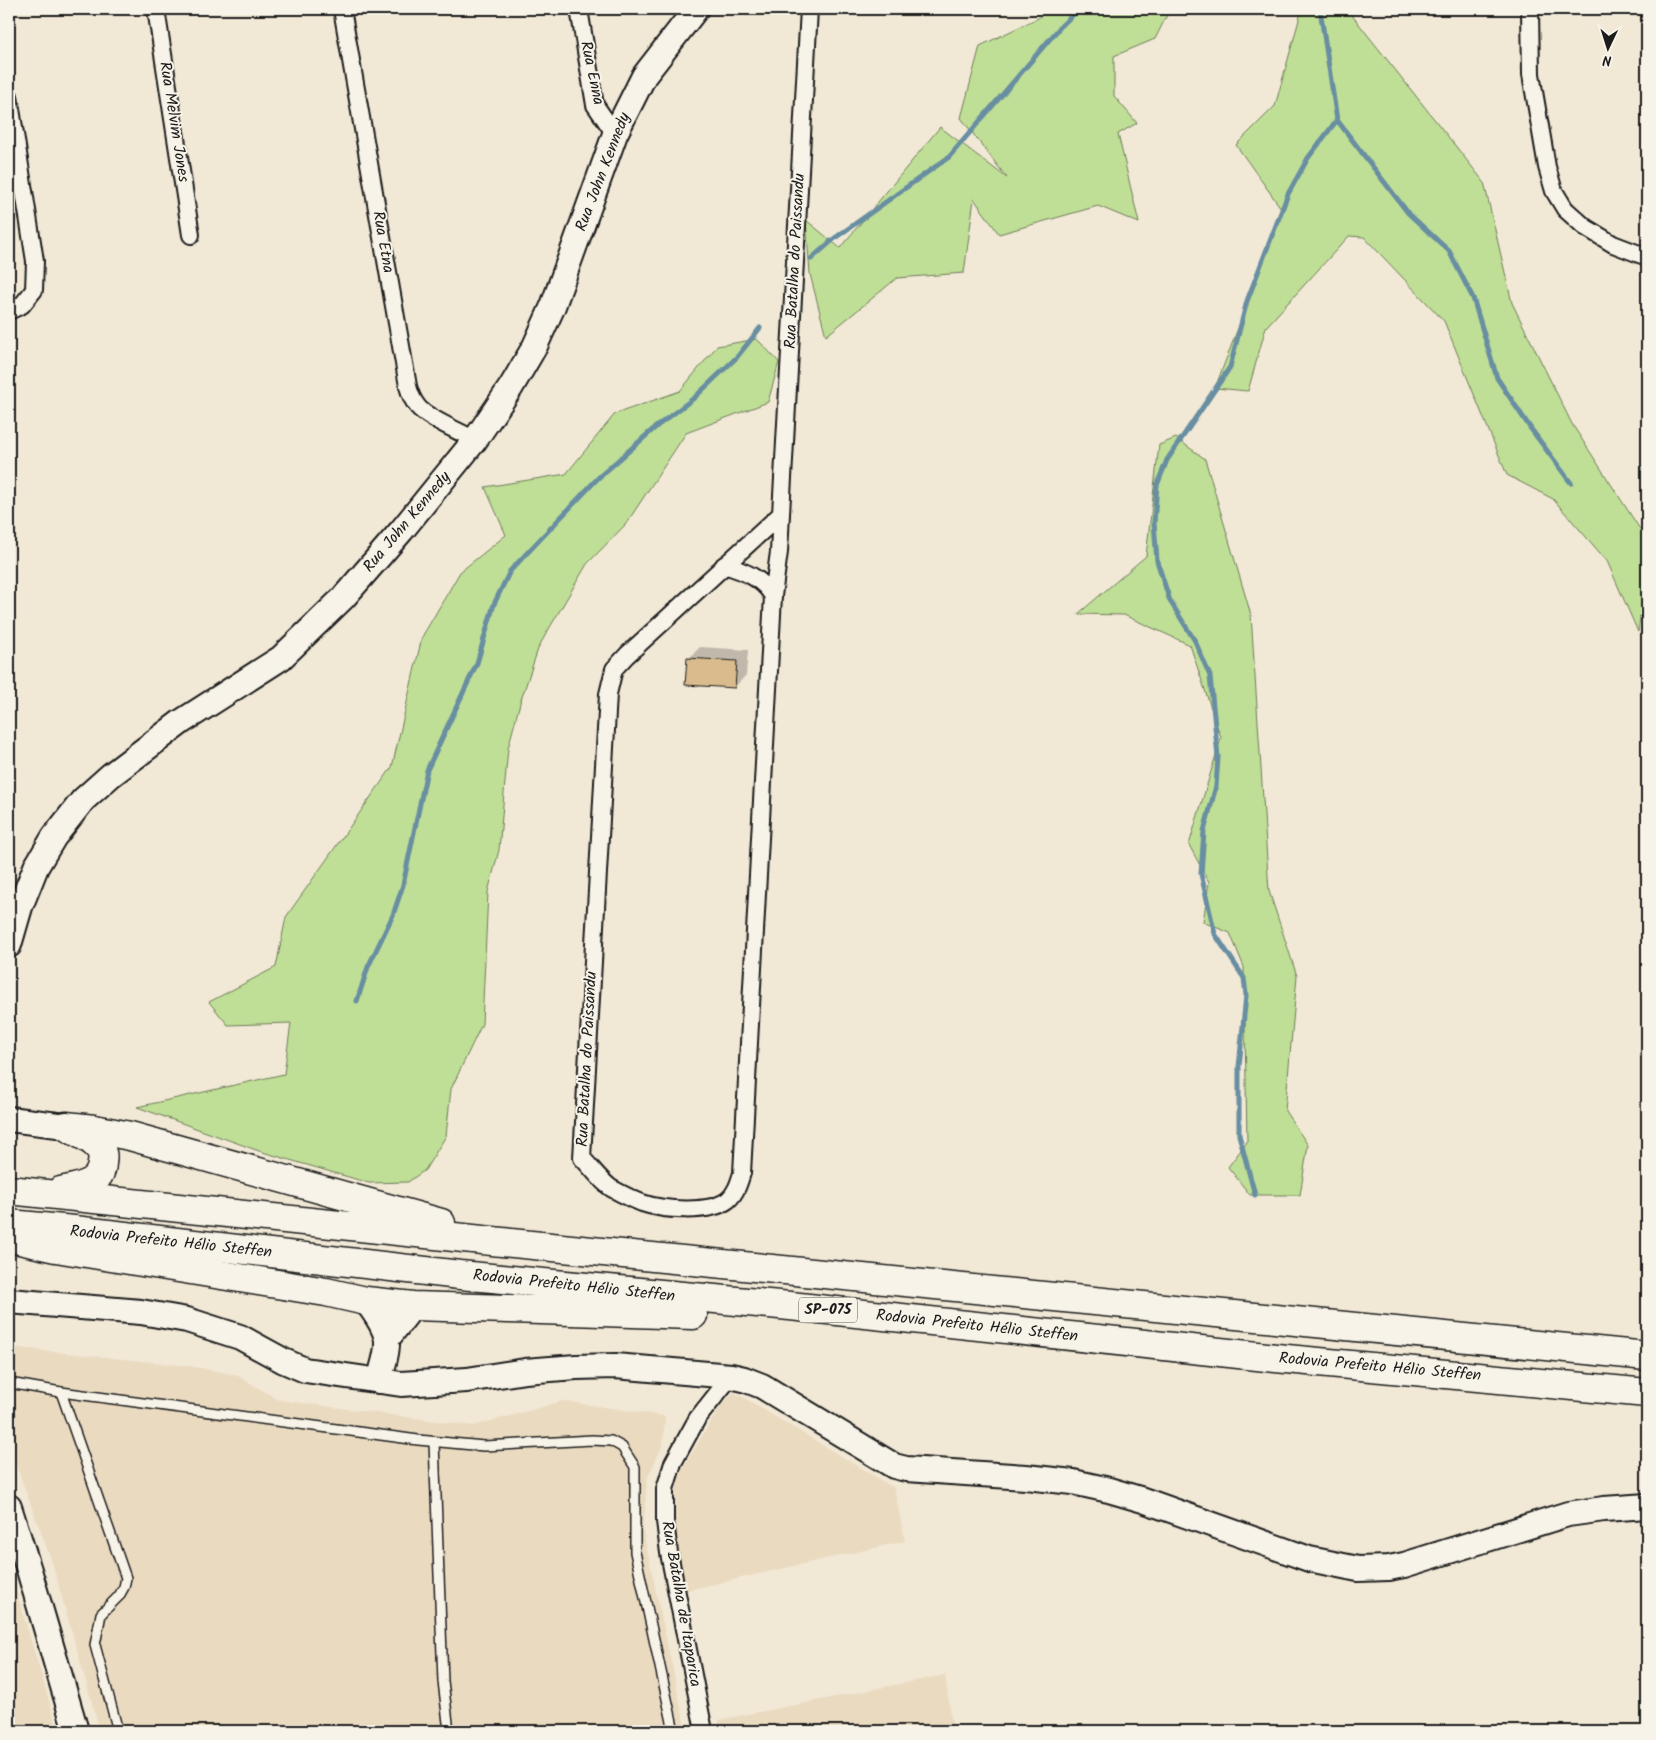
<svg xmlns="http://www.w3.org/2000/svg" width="1656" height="1740" font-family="Kalam,sans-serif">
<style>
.built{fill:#eadac0}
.green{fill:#bfde96;stroke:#6e7d59}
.shadow{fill:#0003}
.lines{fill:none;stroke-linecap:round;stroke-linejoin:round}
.stream{stroke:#678ea2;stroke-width:5}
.building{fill:#d9bb8d;stroke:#1c1c1c}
.lane-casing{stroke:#1c1c1c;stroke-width:12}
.street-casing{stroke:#1c1c1c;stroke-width:20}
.secondary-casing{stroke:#1c1c1c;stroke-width:28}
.highway-casing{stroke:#1c1c1c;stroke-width:31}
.lane{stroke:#f7f3e8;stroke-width:9}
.street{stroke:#f7f3e8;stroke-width:16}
.secondary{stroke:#f7f3e8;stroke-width:24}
.highway{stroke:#f7f3e8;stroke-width:28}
.labels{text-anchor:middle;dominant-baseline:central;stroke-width:4;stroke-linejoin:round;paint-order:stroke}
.shield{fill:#f7f3e8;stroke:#5e5c59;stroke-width:1}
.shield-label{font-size:15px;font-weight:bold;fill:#1c1c1c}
.street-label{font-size:16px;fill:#1c1c1c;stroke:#f7f3e8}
</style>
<rect width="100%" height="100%" fill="#f1e8d6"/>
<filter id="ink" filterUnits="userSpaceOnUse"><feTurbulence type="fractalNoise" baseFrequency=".02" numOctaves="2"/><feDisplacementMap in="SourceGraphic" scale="10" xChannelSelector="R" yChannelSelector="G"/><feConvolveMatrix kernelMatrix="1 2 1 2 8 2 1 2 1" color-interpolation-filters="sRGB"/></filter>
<g filter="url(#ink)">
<g class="built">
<path d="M 9,1347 L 189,1366 L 236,1375 L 279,1400 L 474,1426 L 563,1401 L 665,1416 L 663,1444 L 647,1479 L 643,1531 L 686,1731 L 100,1731 L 52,1562 L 9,1446 Z"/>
<path d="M 734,1392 L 894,1488 L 905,1541 L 683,1591 L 675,1521 L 677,1478 L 721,1405 Z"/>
<path d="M 9,1569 L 12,1577 L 58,1731 L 9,1731 Z"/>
<path d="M 945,1675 L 953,1731 L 721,1731 L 719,1720 Z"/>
</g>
<g class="green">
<path d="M 1045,9 L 1170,9 L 1155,39 L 1114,56 L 1114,96 L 1137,123 L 1118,134 L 1139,223 L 1098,206 L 999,234 L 974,199 L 964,273 L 897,278 L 826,336 L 810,274 L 806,220 L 840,248 L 940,127 L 1007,178 L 961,118 L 980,46 L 1040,17 Z"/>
<path d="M 1302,9 L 1347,9 L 1484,182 L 1512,303 L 1572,424 L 1647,540 L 1647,566 L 1638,632 L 1607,561 L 1553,499 L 1507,475 L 1444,321 L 1364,237 L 1349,236 L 1266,327 L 1248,391 L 1215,388 L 1283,211 L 1236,145 L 1275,106 Z"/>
<path d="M 757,339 L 779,362 L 768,402 L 686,433 L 626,524 L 587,564 L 539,646 L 520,703 L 508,748 L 499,850 L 488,892 L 482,1024 L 451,1089 L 446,1136 L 425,1170 L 408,1182 L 369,1183 L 259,1151 L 137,1107 L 284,1074 L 291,1023 L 228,1025 L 209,1002 L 276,967 L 286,917 L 392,767 L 422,637 L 460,572 L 506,535 L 485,487 L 566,474 L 615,414 L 680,391 L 717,346 Z"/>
<path d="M 1176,438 L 1205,459 L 1251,615 L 1269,891 L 1297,976 L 1285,1111 L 1308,1145 L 1300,1195 L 1250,1195 L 1228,1167 L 1247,1142 L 1244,967 L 1230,933 L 1203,922 L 1209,882 L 1189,845 L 1221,738 L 1190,645 L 1124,615 L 1078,614 L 1146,556 L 1159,445 Z"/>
</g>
<path class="shadow" d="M 700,647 L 748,650 L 746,675 L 735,687 L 689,658 Z"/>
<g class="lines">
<g class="stream">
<path d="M 1320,9 L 1337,120 L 1408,213 L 1449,251 L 1473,298 L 1497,378 L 1531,429 L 1571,483"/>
<path d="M 811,259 L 835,238 L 949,157 L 1061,26 L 1079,9"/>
<path d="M 357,1001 L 368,967 L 393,915 L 403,885 L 427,770 L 477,663 L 494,604 L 510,571 L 598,478 L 657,426 L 694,398 L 737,357 L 760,328"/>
<path d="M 1255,1195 L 1239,1135 L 1239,1067 L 1246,995 L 1244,978 L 1215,934 L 1201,874 L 1204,831 L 1216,786 L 1218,757 L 1210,676 L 1195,641 L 1170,601 L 1157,561 L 1154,523 L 1157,485 L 1167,460 L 1230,367 L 1247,301 L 1288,194 L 1308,158 L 1337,120"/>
</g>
</g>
<path class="building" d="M 687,658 L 737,661 L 735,688 L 685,685 Z"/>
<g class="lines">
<g class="lane-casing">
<g id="lane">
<path d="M 9,1383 L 61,1392 L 418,1440 L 484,1446 L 592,1440 L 611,1441 L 622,1447 L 635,1467 L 635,1552 L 674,1731"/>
<path d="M 61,1392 L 126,1578 L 124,1587 L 119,1596 L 101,1614 L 95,1645 L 118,1731"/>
<path d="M 434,1442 L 443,1681 L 449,1731"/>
</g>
</g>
<g class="street-casing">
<g id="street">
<path d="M 156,9 L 191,235"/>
<path d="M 342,9 L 408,386 C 410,394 412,400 418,407 C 427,418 461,432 475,440"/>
<path d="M 579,9 L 595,105 L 615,134"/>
<path d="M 1530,9 L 1531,74 L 1547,167 L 1554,191 L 1565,209 L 1585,227 L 1613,244 L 1647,257"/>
<path d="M 9,96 L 35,261 L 34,290 L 22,305 L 9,311"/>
<path d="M 781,514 L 627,655 L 614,669 L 608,694 L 582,1158 C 591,1167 600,1180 611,1188 C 620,1193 632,1199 642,1203 C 662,1210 710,1214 728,1200 C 736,1193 739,1183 742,1173 L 773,596 L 779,552 L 781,514 L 809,9"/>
<path d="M 724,565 C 744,571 762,578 773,596"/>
<path d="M 704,1731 L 669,1553 L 665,1521 L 665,1489 L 673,1463 L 697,1419 L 731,1376"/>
</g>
</g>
<g class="secondary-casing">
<g id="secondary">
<path d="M 9,945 L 20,907 L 36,867 L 54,837 L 83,800 L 111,775 L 181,722 L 281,658 L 343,598 L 402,530 L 475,440 L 511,387 L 535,346 L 553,306 L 615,134 L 644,76 L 696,9"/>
<path d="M 9,1119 L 66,1126"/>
<path d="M 9,1301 L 141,1312 L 187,1320 L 240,1337 L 284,1361 L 305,1370 L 401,1384 L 467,1380 L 525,1371 L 576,1367 L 615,1366 L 731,1376 L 744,1379 L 762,1386 L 894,1466 L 906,1469 L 1026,1477 L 1073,1482 L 1109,1490 L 1143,1500 L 1309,1559 L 1358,1569 L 1389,1568 L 1404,1565 L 1568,1514 L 1604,1509 L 1647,1506"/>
<path d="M 366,1301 C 374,1312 386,1327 387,1341 C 388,1354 382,1368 379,1381"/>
<path d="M 387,1339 L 413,1306"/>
<path d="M 9,1507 L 29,1570 L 76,1731"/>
</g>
</g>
<g class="highway-casing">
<g id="highway">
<path d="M 66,1126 L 94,1129 L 130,1136 L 441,1223"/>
<path d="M 9,1190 L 492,1241 L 1647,1356"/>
<path d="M 61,1191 C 79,1187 101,1185 102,1163 C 103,1158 103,1152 99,1148 C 93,1139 78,1133 69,1128"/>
<path d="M 9,1224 L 74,1230 L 460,1275 L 790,1306 L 1276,1358 L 1647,1393"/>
<path d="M 20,1240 L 56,1248 L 326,1292 L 366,1301 L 413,1306 L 693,1315"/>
</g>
</g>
<use href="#lane" class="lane"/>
<use href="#street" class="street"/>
<use href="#secondary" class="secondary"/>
<use href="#highway" class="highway"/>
</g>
</g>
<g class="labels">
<rect class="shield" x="799" y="1297.5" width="58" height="25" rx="4"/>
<g class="shield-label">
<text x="828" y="1310">SP-075</text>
</g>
<g class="street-label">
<text transform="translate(592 73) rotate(78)">Rua Enna</text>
<text transform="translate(174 122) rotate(81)">Rua Melvim Jones</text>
<text transform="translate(603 172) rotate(-69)">Rua John Kennedy</text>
<text transform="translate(383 242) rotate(80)">Rua Etna</text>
<text transform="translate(795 261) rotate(-87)">Rua Batalha do Paissandu</text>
<text transform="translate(407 522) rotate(-50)">Rua John Kennedy</text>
<text transform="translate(587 1059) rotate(-87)">Rua Batalha do Paissandu</text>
<text transform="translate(171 1242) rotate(6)">Rodovia Prefeito Hélio Steffen</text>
<text transform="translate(574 1286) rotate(6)">Rodovia Prefeito Hélio Steffen</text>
<text transform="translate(977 1326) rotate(6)">Rodovia Prefeito Hélio Steffen</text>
<text transform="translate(1380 1367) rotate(5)">Rodovia Prefeito Hélio Steffen</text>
<text transform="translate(681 1604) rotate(80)">Rua Batalha de Itaparica</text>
</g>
</g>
<rect width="1656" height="1740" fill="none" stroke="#f7f3e8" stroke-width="30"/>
<rect x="15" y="15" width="1626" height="1710" fill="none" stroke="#1c1c1c" stroke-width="2" filter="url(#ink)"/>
<g transform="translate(1608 48) rotate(184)" stroke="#f7f3e8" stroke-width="4" paint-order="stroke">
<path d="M0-4L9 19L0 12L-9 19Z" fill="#1c1c1c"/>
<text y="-8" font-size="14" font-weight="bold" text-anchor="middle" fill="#1c1c1c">N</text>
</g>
</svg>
